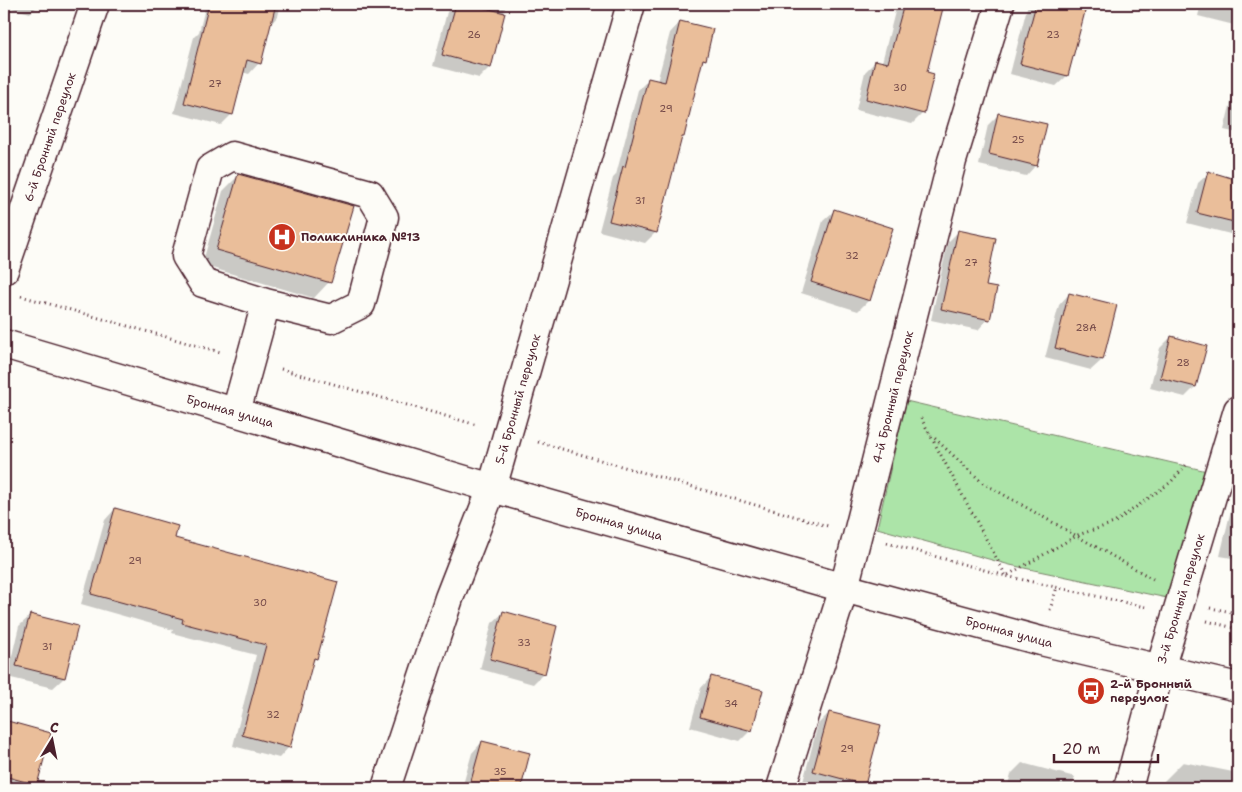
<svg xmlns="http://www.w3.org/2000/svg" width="1242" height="792" font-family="'Shantell Sans',sans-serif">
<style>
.green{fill:#ace4a8;stroke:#7b826a}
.shadow{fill:#0003}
.building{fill:#eabe9a;stroke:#4a1f2b}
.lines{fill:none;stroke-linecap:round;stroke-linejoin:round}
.minor-casing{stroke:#4a1f2b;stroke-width:31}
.path{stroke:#4a1f2b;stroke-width:3;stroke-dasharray:1 4;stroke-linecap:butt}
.minor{stroke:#fdfcf7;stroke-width:28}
.labels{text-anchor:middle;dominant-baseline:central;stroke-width:4;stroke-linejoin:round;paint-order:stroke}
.number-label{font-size:10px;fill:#724747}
.street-label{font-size:12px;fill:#4a1f2b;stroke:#fdfcf7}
.poi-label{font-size:12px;font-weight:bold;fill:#4a1f2b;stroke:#fdfcf7;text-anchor:start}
</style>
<rect width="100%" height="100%" fill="#fdfcf7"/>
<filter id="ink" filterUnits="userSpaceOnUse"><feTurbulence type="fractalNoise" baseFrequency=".02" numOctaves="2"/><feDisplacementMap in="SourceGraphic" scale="10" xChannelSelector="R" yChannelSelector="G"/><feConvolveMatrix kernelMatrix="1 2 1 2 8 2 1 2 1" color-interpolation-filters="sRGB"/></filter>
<g filter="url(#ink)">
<path class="green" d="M 906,401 L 1207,471 L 1167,598 L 1010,565 L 877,528 Z"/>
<g class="shadow">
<path d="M 4,4 L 40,4 L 30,13 L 4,6 Z"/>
<path d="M 206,4 L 281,4 L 278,16 L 270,25 L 259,63 L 249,74 L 242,72 L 232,114 L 221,125 L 174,113 L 194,37 L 199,32 Z"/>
<path d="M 454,4 L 506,4 L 490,67 L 479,78 L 433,66 L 447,12 Z"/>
<path d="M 897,4 L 943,4 L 925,73 L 923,113 L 912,124 L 856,110 L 865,72 L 876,61 L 882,62 Z"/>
<path d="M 1028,4 L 1086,4 L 1067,76 L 1056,86 L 1010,74 Z"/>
<path d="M 1201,4 L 1238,4 L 1238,26 L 1198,16 Z"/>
<path d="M 680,22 L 704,59 L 701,63 L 683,137 L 680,139 L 656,232 L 645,243 L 599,231 L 613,178 L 616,175 L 638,90 L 648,80 L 657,82 L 670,33 Z"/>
<path d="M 1238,74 L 1238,133 L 1224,130 Z"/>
<path d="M 999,114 L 1036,165 L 1026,176 L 979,165 L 988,125 Z"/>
<path d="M 1209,173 L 1238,181 L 1238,231 L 1234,235 L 1187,223 L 1198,183 Z"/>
<path d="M 239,175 L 329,282 L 314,298 L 202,265 L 223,191 Z"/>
<path d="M 834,211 L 869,300 L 858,311 L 801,293 L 823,221 Z"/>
<path d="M 959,231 L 984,287 L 988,319 L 978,330 L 931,320 L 948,242 Z"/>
<path d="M 1069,294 L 1102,360 L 1091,370 L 1045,358 L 1059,305 Z"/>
<path d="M 1171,337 L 1195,387 L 1185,397 L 1150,388 L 1160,348 Z"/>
<path d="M 1238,492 L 1238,559 L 1220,556 L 1234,497 Z"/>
<path d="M 115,509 L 173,539 L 316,658 L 311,663 L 289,747 L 279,758 L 233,746 L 256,655 L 172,633 L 173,630 L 81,604 L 105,520 Z"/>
<path d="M 503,613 L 544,673 L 533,684 L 480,669 L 492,623 Z"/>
<path d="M 30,616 L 76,627 L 64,678 L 53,688 L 7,677 L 19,626 Z"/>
<path d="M 711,677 L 751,730 L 740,741 L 690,727 L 701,688 Z"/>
<path d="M 829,713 L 864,784 L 860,788 L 829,788 L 803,782 L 818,724 Z"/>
<path d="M 4,722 L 49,734 L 35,788 L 4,788 Z"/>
<path d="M 482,742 L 528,754 L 519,788 L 462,788 L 472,753 Z"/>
<path d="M 1183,762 L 1238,773 L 1238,788 L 1162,788 L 1164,781 Z"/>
<path d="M 1022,763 L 1075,777 L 1072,788 L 1007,788 L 1011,774 Z"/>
</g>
<g class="building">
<path d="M 209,4 L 276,4 L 261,64 L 247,60 L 233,115 L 184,103 Z"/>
<path d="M 456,4 L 470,4 L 505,13 L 491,68 L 442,55 Z"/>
<path d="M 904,4 L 944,4 L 927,72 L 934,74 L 924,114 L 866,99 L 875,60 L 888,63 Z"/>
<path d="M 1036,4 L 1087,4 L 1068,76 L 1020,64 Z"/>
<path d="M 680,21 L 713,29 L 706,60 L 703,59 L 684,137 L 682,137 L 657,233 L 609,221 L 623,166 L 625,167 L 648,78 L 665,82 Z"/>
<path d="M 998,113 L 1047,124 L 1037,166 L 989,154 Z"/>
<path d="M 1208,171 L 1238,180 L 1238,223 L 1197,213 Z"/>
<path d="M 238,174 L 354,206 L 331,283 L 216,250 Z"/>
<path d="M 834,209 L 893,228 L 870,301 L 811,282 Z"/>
<path d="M 958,230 L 996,238 L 986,286 L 997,288 L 990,320 L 941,309 Z"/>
<path d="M 1069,293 L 1117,305 L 1103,360 L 1055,348 Z"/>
<path d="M 1171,336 L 1207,346 L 1196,387 L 1160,378 Z"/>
<path d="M 115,508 L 178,526 L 175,538 L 338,582 L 317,659 L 314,658 L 290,748 L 242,735 L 266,645 L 182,623 L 183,619 L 91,594 Z"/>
<path d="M 503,611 L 557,626 L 545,674 L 490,659 Z"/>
<path d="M 30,614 L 78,626 L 65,678 L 16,666 Z"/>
<path d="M 711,676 L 763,690 L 752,731 L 700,717 Z"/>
<path d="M 829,712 L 881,725 L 865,785 L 813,771 Z"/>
<path d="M 4,720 L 51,733 L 37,785 L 4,776 Z"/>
<path d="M 482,741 L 530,753 L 521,788 L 469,788 Z"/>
</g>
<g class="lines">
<g class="minor-casing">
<g id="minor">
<path d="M 4,270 L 95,4"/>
<path d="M 4,344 L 492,488 L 844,588 L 1041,641 L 1238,687"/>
<path d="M 236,412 L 266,303 L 203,283 L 186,256 L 210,169 L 232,156 L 370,194 L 384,217 L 361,304 L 331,319 L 266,303"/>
<path d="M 386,788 L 449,598 L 492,488 L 631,4"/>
<path d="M 781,788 L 844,588 L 952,161 L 1000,4"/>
<path d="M 1128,788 L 1160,669 L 1238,410"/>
</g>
</g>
<g class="path">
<path d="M 21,296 L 220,352"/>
<path d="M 281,369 L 477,425"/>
<path d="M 921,418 L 929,433 L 983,483 L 1153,579"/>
<path d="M 929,433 L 1006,576 L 1078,535 L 1114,523 L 1171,482 L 1187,464"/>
<path d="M 538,442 L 828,526"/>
<path d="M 887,543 L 1006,576 L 1145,607"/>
<path d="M 1210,608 L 1238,613"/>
<path d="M 1050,610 L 1057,587"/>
<path d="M 1207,621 L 1238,629"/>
</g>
<use href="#minor" class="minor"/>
</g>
</g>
<defs>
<g id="hospital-disc" transform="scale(1.4375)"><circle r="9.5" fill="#c8321e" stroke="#fdfcf7"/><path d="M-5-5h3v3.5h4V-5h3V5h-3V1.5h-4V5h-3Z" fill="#fff"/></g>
<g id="bus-disc" transform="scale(1.4375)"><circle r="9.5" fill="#c8321e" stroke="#fdfcf7"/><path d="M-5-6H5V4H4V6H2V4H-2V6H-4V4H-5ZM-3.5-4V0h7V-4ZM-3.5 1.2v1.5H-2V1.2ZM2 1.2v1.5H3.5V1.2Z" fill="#fff"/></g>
</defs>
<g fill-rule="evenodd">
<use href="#hospital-disc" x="282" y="237"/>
<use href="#bus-disc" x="1091" y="691"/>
</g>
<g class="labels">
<g class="number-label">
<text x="474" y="34">26</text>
<text x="1053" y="34">23</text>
<text x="215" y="83">27</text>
<text x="900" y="87">30</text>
<text x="666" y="108">29</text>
<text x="1018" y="139">25</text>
<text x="640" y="200">31</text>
<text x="852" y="255">32</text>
<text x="971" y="262">27</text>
<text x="1086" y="327">28А</text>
<text x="1183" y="362">28</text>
<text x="135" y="560">29</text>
<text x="260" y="602">30</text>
<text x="524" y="642">33</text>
<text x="47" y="646">31</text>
<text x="731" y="703">34</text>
<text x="273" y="714">32</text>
<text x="847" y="748">29</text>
<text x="500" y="771">35</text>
</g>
<g class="street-label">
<text transform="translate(50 137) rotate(-71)">6-й Бронный переулок</text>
<text transform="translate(893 397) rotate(-76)">4-й Бронный переулок</text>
<text transform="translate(518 399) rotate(-74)">5-й Бронный переулок</text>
<text transform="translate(230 411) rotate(16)">Бронная улица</text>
<text transform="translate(619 524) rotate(16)">Бронная улица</text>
<text transform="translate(1181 599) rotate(-73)">3-й Бронный переулок</text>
<text transform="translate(1009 632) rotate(15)">Бронная улица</text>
</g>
<g class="poi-label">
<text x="301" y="237">Поликлиника №13</text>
<text x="1110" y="684">2-й Бронный<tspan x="1110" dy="14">переулок</tspan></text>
</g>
</g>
<rect width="1242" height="792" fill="none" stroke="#fdfcf7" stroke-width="20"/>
<rect x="10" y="10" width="1222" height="772" fill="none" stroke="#4a1f2b" stroke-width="2" filter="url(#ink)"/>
<g transform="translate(52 740) rotate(10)" stroke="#fdfcf7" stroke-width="4" paint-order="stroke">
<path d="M0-4L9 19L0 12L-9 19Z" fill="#4a1f2b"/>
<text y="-8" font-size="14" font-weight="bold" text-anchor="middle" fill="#4a1f2b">С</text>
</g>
<path d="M1054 754v8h104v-8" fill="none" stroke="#4a1f2b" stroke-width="2.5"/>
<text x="1062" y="754" font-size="15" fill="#4a1f2b" stroke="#fdfcf7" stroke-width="4" paint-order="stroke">20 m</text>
</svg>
